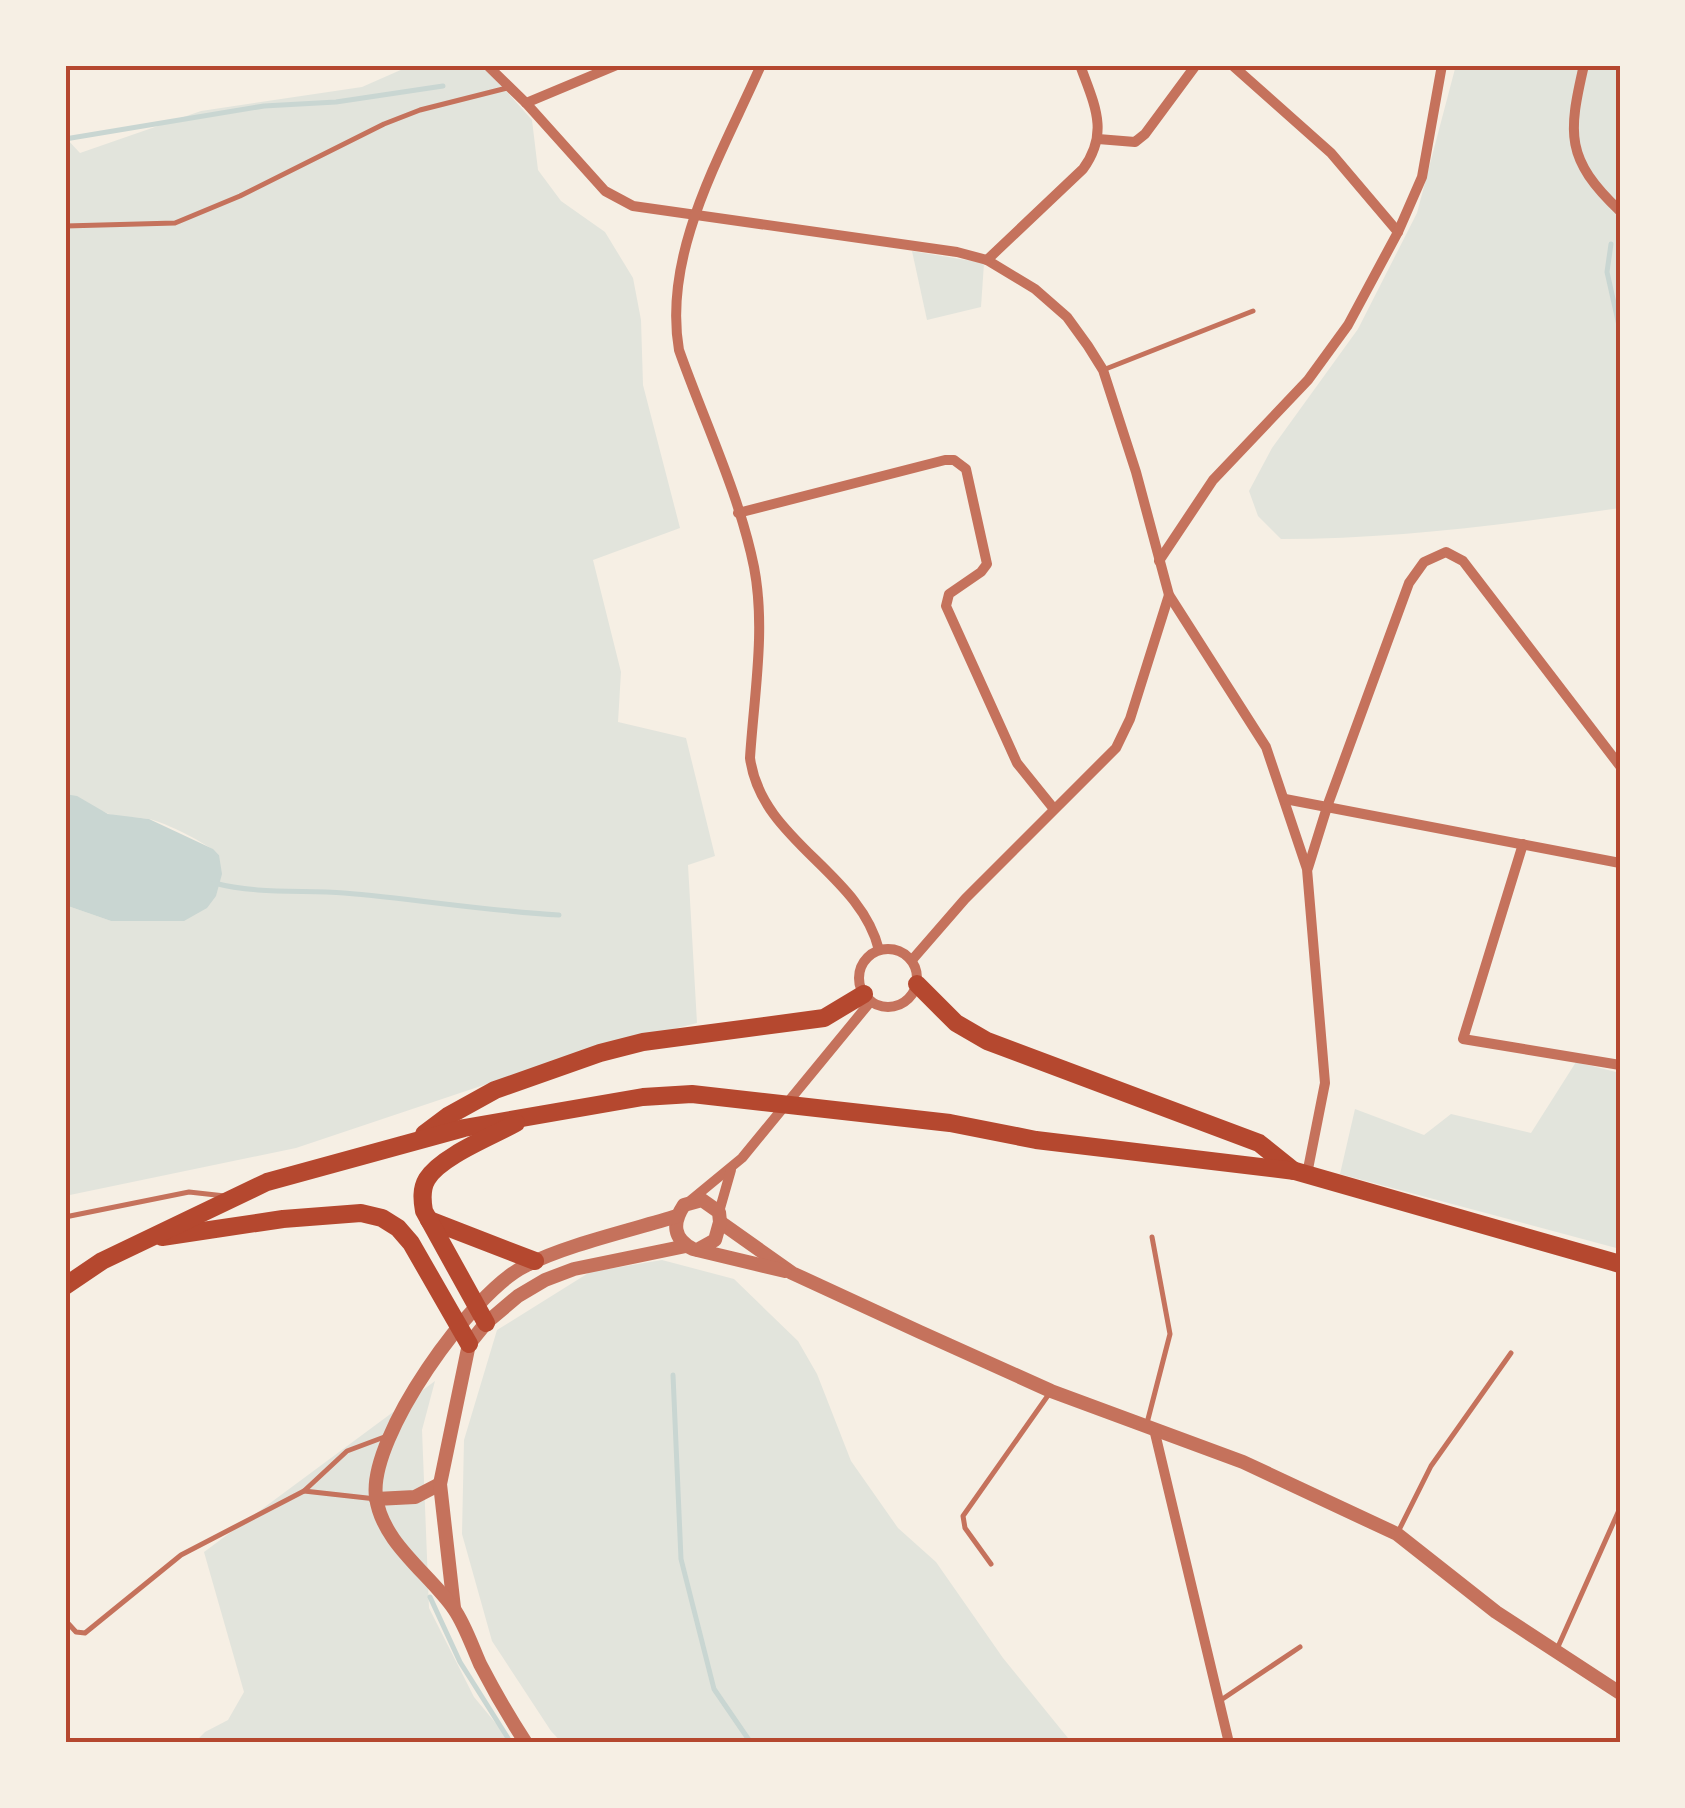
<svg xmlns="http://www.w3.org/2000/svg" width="1685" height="1808" font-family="Raleway,sans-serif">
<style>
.green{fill:#e2e4dc}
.water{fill:#c9d6d2}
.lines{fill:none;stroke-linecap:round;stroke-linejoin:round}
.stream{stroke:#c9d6d2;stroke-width:5}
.service{stroke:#c5725c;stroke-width:5}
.minor{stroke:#c5725c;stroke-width:10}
.tertiary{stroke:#c5725c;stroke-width:14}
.primary{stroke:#b5482f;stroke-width:18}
.neatline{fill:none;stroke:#b5482f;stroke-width:4}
</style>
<rect width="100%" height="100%" fill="#f6efe4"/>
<g class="green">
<path d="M 412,65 L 483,65 L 532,120 L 538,170 L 561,201 L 605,232 L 633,278 L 641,320 L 643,385 L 680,528 L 593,560 L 621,672 L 618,722 L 686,738 L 715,856 L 688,865 L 697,1023 L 582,1052 L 296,1148 L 65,1196 L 65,905 L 111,921 L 219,855 C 209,844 164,822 149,819 C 135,816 122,819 109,814 C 93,808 82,797 65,794 L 65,137 L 80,153 L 201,111 L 362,87 Z"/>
<path d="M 1456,65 L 1620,65 L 1620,508 C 1509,524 1394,539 1281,539 L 1258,516 L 1249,491 L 1272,448 L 1358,329 L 1417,213 Z"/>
<path d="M 912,251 L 984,263 L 981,307 L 927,320 Z"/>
<path d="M 1576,1062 L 1620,1073 L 1620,1249 L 1340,1174 L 1355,1109 L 1424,1135 L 1451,1114 L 1531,1133 Z"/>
<path d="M 662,1260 L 734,1279 L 798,1341 L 817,1374 L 851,1461 L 898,1528 L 936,1562 L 1003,1658 L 1072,1743 L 562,1743 L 551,1731 L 492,1641 L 462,1534 L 464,1440 L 497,1330 L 590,1272 Z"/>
<path d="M 435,1381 L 422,1430 L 429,1608 L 474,1697 L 512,1743 L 194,1743 L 205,1732 L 228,1720 L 244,1692 L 204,1552 Z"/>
</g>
<path class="water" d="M 65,794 L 77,796 L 108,814 L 149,819 L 213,849 L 219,855 L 222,874 L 216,896 L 207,908 L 184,921 L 111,921 L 65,905 Z"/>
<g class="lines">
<g class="stream">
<path d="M 65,139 L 264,106 L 336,102 L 443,86"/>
<path d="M 1611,244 L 1607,272 L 1620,330"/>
<path d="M 214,883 C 256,894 301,890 344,893 C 416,899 487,911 559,915"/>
<path d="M 673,1375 L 681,1559 L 714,1689 L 751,1743"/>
<path d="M 430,1597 L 460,1662 L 511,1743"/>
</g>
<g class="service">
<path d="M 65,226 L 175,223 L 240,196 L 384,124 L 420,110 L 507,88"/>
<path d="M 1103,370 L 1253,311"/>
<path d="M 65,1217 L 189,1192 L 225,1196"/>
<path d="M 1147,1423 L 1170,1334 L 1152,1237"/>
<path d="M 304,1491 L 376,1499"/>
<path d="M 1398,1532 L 1431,1466 L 1511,1353"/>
<path d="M 991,1564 L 965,1528 L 963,1516 L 1049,1394"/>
<path d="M 65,1620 L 76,1632 L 85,1633 L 181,1555 L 304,1491 L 347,1451 L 387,1436"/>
<path d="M 1557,1649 L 1620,1508"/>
<path d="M 1221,1700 L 1300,1647"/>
</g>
<g class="minor">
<path d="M 487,65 L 526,103 L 605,191 L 633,206 L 957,252 L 987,260 L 1035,289 L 1067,317 L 1088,346 L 1103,370 L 1136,472 L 1169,595 L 1266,747 L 1307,869 L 1325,1083 L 1307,1174"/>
<path d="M 761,65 C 723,152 662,252 679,350 C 704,421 739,493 754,567 C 766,629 754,695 750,758 C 761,841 860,872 879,950"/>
<path d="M 1232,65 L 1331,153 L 1398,232"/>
<path d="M 1584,65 C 1568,134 1565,159 1620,211"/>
<path d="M 526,103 L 617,65"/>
<path d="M 1098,139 L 1135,142 L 1145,134 L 1196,65"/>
<path d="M 987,260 L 1083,169 C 1110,132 1094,104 1080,65"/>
<path d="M 738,513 L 945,460 L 954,460 L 966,469 L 987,564 L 981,572 L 949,594 L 946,606 L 1017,763 L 1054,809"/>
<path d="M 1159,561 L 1213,480 L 1308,380 L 1348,325 L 1398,232 L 1422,177 L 1442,65"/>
<path d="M 1285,799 L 1620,863"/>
<path d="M 1523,844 L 1463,1039 L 1620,1065"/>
<path d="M 1308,868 L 1328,804 L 1409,583 L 1424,562 L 1446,552 L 1463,561 L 1620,766"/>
<circle cx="888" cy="978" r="29"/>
<path d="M 912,960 L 965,899 L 1116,748 L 1130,719 L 1169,595"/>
<path d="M 691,1200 L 742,1158 L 871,1001"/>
<path d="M 719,1212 L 731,1170"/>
<path d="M 1154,1429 L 1229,1743"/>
</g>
<g class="tertiary">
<path d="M 720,1222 L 792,1273 L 920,1332 L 1051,1391 L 1243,1462 L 1397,1534 L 1496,1612 L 1620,1693"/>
<path d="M 697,1250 L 715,1240 L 720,1222 L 719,1212 L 702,1200 L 684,1205 C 672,1223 673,1239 693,1249 L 785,1271"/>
<path d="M 376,1499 L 415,1497 L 440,1484"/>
<path d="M 454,1608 L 440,1484 L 469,1344 L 486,1323 L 518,1296 L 545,1280 L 574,1269 L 686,1246"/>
<path d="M 526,1743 C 509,1717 494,1691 480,1664 C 472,1646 465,1625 454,1609 C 429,1573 382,1543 376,1497 C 368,1437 472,1292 525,1266 C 565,1245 632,1230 677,1216"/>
</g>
<g class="primary">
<path d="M 917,984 L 956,1023 L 987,1041 L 1259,1143 L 1294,1171"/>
<path d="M 424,1134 L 448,1116 L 495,1090 L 600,1053 L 643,1042 L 824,1018 L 864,994"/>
<path d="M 429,1220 L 535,1261"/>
<path d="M 162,1237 L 283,1219 L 361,1213 L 382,1218 L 398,1228 L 411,1243 L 469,1344"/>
<path d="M 65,1286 L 102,1261 L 267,1182 L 464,1128 L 643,1097 L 692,1094 L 950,1123 L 1036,1140 L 1295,1171 L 1620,1264"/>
<path d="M 486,1323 L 424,1211 C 422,1200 421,1189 427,1179 C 441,1156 493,1136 516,1123"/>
</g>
</g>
<rect width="1685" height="1808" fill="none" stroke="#f6efe4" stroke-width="135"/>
<rect x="68" y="68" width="1550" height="1672" class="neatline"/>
</svg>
